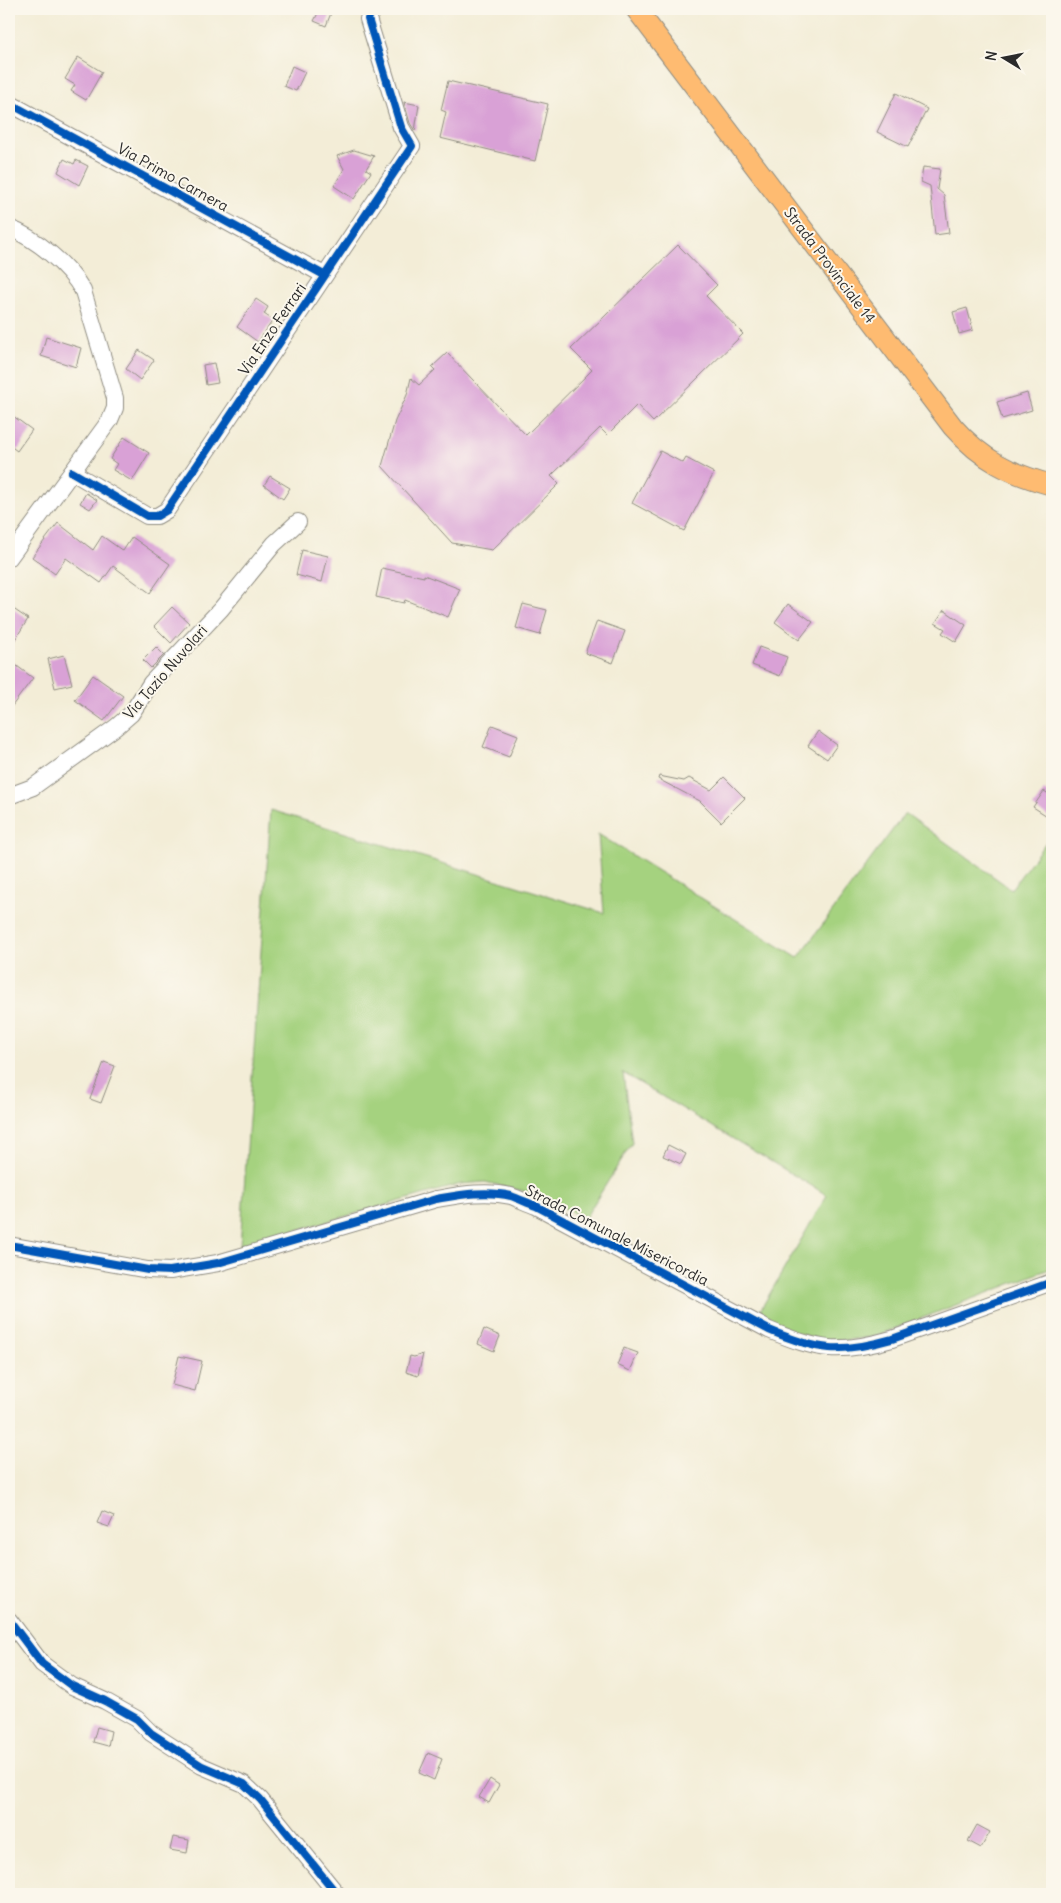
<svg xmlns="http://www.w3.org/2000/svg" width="1061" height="1903" font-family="Delius,sans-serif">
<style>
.green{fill:#a5d27f;stroke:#687e55}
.building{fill:#d9a1d6}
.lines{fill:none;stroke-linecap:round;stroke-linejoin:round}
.minor-casing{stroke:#8f8c81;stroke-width:18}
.major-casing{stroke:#8f8c81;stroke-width:22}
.minor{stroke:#fff;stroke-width:16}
.major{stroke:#febb71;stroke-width:20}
.cycleway-casing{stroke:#fbf7ec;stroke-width:11}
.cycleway{stroke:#0057b8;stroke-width:8}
.labels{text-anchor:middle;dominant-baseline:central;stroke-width:4;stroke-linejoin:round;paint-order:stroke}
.street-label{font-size:15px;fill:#2b2b2b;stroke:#fbf7ec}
</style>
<rect width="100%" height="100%" fill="#fbf7ec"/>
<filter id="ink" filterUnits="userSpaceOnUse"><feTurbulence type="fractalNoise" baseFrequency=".02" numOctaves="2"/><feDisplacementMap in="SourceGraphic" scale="10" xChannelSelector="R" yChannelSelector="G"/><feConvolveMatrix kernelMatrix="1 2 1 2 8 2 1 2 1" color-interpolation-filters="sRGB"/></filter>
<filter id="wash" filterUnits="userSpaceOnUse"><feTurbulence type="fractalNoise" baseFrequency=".0096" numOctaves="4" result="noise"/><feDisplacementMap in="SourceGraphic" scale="20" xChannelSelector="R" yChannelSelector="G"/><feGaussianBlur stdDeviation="1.12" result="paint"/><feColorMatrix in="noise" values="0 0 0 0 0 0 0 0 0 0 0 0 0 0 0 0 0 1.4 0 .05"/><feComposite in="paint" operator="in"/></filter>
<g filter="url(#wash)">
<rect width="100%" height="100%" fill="#f3edd7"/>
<path class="green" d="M 271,810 L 604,913 L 598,834 L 798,958 L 905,813 L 1011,889 L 1052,834 L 1052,1268 L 873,1337 L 839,1341 L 817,1339 L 795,1332 L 758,1314 L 827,1195 L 623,1073 L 632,1143 L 585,1218 L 532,1193 L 485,1182 L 461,1184 L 240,1246 Z"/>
<g id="blocks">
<g class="building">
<path d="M 320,9 L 331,13 L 326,26 L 314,21 Z"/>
<path d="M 78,57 L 102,72 L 86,100 L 71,91 L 75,85 L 65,79 Z"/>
<path d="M 292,66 L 305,72 L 296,91 L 284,86 Z"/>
<path d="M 448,81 L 548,104 L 535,161 L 440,138 L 446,112 L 441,110 Z"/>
<path d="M 896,93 L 927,109 L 908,147 L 877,132 Z"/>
<path d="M 404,102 L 419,105 L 415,131 L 410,123 Z"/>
<path d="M 354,150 L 374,156 L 366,169 L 371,172 L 354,199 L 334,186 L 344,169 L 337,156 Z"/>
<path d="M 64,159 L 74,164 L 76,160 L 88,166 L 79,185 L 58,172 Z"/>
<path d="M 923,167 L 940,169 L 937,189 L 944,195 L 949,233 L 935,235 L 930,186 L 921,182 Z"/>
<path d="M 678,245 L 717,285 L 706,296 L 743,334 L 653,422 L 637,405 L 607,435 L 600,428 L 551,476 L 559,484 L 492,550 L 452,543 L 382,466 L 395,421 L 407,395 L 411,378 L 419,385 L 435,370 L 432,367 L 447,353 L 526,435 L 592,370 L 571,349 Z"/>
<path d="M 256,299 L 268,307 L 264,314 L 273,320 L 258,342 L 237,327 Z"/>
<path d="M 967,308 L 973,330 L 959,334 L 953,312 Z"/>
<path d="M 46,337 L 81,348 L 76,367 L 41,356 Z"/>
<path d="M 139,350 L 154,360 L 140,380 L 126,369 Z"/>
<path d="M 214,363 L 218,383 L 206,385 L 203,365 Z"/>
<path d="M 1027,393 L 1032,410 L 1002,419 L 997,402 Z"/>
<path d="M 9,413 L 32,430 L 17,451 L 9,445 Z"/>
<path d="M 124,437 L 149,453 L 132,481 L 113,470 L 117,464 L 110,459 Z"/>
<path d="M 660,451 L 683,463 L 686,458 L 714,473 L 684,531 L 632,503 Z"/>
<path d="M 270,476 L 290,488 L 283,499 L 264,485 Z"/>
<path d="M 86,493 L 97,500 L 90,509 L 80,503 Z"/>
<path d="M 58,523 L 93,550 L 102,536 L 123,551 L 132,537 L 170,564 L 150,593 L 113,566 L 101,583 L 66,558 L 55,574 L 32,557 Z"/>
<path d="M 302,550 L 328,556 L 322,582 L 296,575 Z"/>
<path d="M 382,568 L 424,577 L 424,575 L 460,589 L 448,617 L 405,600 L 404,603 L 376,597 Z"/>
<path d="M 523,604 L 547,610 L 540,635 L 516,628 Z"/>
<path d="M 788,604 L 813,622 L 799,640 L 775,622 Z"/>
<path d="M 9,606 L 28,619 L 9,649 Z"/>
<path d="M 172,607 L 189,623 L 171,643 L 154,626 Z"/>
<path d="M 944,610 L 966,625 L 956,642 L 942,633 L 945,629 L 935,623 Z"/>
<path d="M 597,621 L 625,631 L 613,663 L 585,653 Z"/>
<path d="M 156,647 L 164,655 L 151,668 L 143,660 Z"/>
<path d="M 759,647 L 787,657 L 780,676 L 752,665 Z"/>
<path d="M 64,655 L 72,684 L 55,688 L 48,659 Z"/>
<path d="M 9,660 L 33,678 L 9,710 Z"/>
<path d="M 93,675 L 123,696 L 104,721 L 75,700 Z"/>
<path d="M 492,725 L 518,735 L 509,757 L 483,747 Z"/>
<path d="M 818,731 L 837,745 L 827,759 L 808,746 Z"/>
<path d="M 659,776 L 684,781 L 689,778 L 711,790 L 724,777 L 745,798 L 721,822 L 700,801 L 658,779 Z"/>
<path d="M 1044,791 L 1052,796 L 1052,819 L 1033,807 Z"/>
<path d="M 104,1062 L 115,1066 L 101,1103 L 90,1099 Z"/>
<path d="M 668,1145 L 686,1154 L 681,1164 L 663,1156 Z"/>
<path d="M 484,1329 L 500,1336 L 494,1351 L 478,1344 Z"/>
<path d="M 624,1348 L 638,1353 L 630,1371 L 617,1365 Z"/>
<path d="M 423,1354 L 418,1376 L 406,1372 L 410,1356 L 414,1357 Z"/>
<path d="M 179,1356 L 202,1361 L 195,1391 L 172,1385 Z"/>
<path d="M 102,1511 L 114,1516 L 109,1527 L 97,1523 Z"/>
<path d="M 97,1727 L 111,1731 L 108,1746 L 93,1742 Z"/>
<path d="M 428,1753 L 442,1759 L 434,1780 L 419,1773 Z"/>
<path d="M 490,1779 L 499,1785 L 489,1803 L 479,1797 Z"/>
<path d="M 977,1825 L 990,1832 L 981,1848 L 968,1841 Z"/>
<path d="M 173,1837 L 189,1840 L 187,1853 L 170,1850 Z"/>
</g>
</g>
</g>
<g filter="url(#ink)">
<use href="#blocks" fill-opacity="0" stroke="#8f8c81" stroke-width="1"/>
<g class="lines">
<g class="minor-casing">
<g id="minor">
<path d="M 9,103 L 324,275"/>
<path d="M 9,228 C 36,238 69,266 83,291 L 115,398 L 115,408 L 110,420 L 9,558"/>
<path d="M 72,472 L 147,516 L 157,516 L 167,510 L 412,146 L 401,127 L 368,19 L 373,9"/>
<path d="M 9,796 L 33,787 L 116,727 L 131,714 L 151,683 L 221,609 L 274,544 L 298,522"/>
<path d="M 9,1245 L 148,1270 L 170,1271 L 218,1263 L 436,1199 C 460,1195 486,1190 511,1196 C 519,1199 528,1203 536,1206 L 769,1330 C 819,1351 839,1354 892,1339 L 1052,1282"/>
<path d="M 9,1620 L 42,1664 L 72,1686 L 105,1701 L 137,1719 L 151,1733 L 202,1766 L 244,1784 L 260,1799 L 337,1894"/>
</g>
</g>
<g class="major-casing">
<path id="major" d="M 636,9 L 953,427 C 982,460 1011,474 1052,485"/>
</g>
<use href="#minor" class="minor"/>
<use href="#major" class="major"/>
<g class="cycleway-casing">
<g id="cycleway">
<path d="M 9,103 L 324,275"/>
<path d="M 72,472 L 147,516 L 157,516 L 167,510 L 412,146 L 401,127 L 368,19 L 373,9"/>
<path d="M 9,1245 L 148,1270 L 170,1271 L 218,1263 L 436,1199 C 460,1195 486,1190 511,1196 C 519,1199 528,1203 536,1206 L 769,1330 C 819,1351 839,1354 892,1339 L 1052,1282"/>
<path d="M 9,1620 L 42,1664 L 72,1686 L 105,1701 L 137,1719 L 151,1733 L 202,1766 L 244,1784 L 260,1799 L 337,1894"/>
</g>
</g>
<use href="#cycleway" class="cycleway"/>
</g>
</g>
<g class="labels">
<g class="street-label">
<text transform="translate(173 177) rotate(29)">Via Primo Carnera</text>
<text transform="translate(830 265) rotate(53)">Strada Provinciale 14</text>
<text transform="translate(272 329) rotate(-56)">Via Enzo Ferrari</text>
<text transform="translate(165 672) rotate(-49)">Via Tazio Nuvolari</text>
<text transform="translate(617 1235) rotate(27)">Strada Comunale Misericordia</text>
</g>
</g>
<rect width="1061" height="1903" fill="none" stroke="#fbf7ec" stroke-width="30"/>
<g transform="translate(1004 58) rotate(280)" stroke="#fbf7ec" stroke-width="4" paint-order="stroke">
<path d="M0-4L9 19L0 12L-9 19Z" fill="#2b2b2b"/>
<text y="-8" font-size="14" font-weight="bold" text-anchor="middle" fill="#2b2b2b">N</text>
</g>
</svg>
